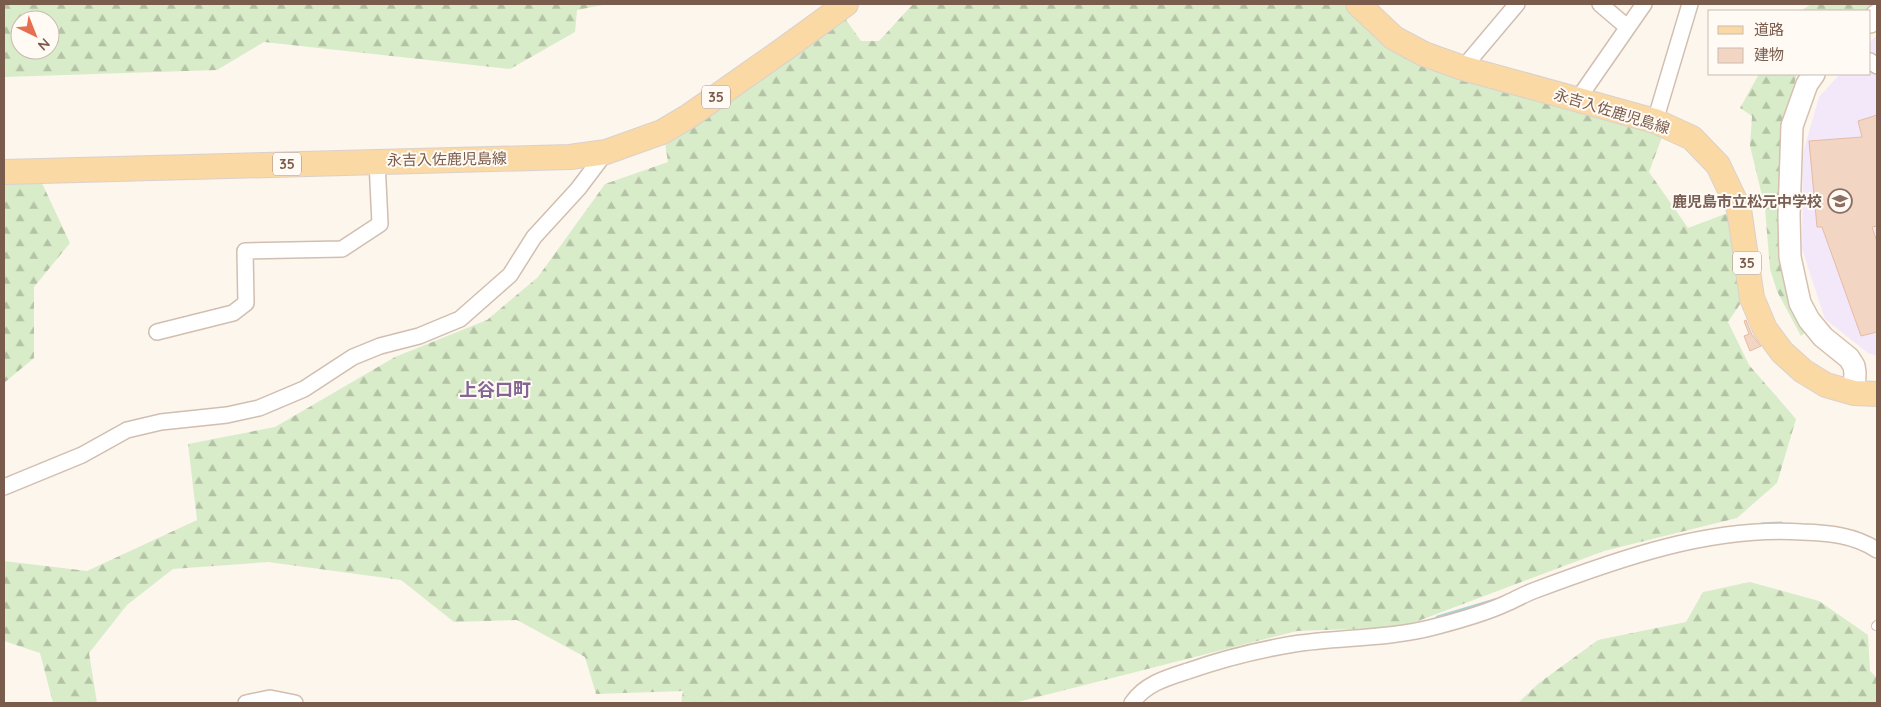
<svg xmlns="http://www.w3.org/2000/svg" width="1881" height="707" font-family="Quicksand,'Noto Sans JP',sans-serif">
<style>
.education{fill:#f3e8fa}
.forest{fill:url(#forest-firs);fill-rule:evenodd}
.lines{fill:none;stroke-linecap:round;stroke-linejoin:round}
.stream{stroke:#a5d3da;stroke-width:5}
.building{fill:#f3d5c3;stroke:#e6bba3}
.service-casing{stroke:#d1beb0;stroke-width:10}
.minor-casing{stroke:#d1beb0;stroke-width:18}
.secondary-casing{stroke:#d6c0b0;stroke-width:24}
.primary-casing{stroke:#dad1cd;stroke-width:26}
.service{stroke:#fff;stroke-width:8}
.minor{stroke:#fff;stroke-width:15}
.secondary{stroke:#fff;stroke-width:21}
.primary{stroke:#fbd9a5;stroke-width:24}
.labels{text-anchor:middle;dominant-baseline:central;stroke-width:4;stroke-linejoin:round;paint-order:stroke}
.shield{fill:#fffaf3;stroke:#a28b7f;stroke-width:1}
.shield-label{font-size:14px;font-weight:bold;fill:#7a5c4d}
.street-label{font-size:15px;fill:#7a5c4d;stroke:#fffaf3}
.education-label{font-size:15px;font-weight:bold;fill:#785e54;stroke:#fffaf3;text-anchor:end}
.quarter-label{font-size:18px;font-weight:bold;fill:#846695;stroke:#fffaf3}
</style>
<defs>
<pattern id="forest-firs" width="22" height="20" patternUnits="userSpaceOnUse" patternTransform="scale(1.25)"><rect width="22" height="20" fill="#d8ecc9"/><path d="M5 1l3.5 6h-7zM16 11l3.5 6h-7z" fill="#b4c2a5"/></pattern>
</defs>
<rect width="100%" height="100%" fill="#fdf6ec"/>
<path class="education" d="M 1877,35 L 1877,356 L 1868,353 L 1825,319 L 1802,249 L 1803,153 L 1819,97 L 1840,74 L 1870,74 L 1870,42 Z"/>
<g class="forest">
<path d="M 4,4 L 608,4 L 577,10 L 575,32 L 510,69 L 264,42 L 217,70 L 4,77 ZM 20,20 L 50,20 L 50,50 L 20,50 Z"/>
<path d="M 913,4 L 1350,4 L 1385,43 L 1648,130 L 1662,137 L 1649,172 L 1688,228 L 1733,211 L 1751,288 L 1728,322 L 1749,365 L 1796,419 L 1777,483 L 1737,518 L 1604,551 L 1402,627 L 1297,631 L 1014,703 L 681,703 L 683,691 L 596,694 L 585,657 L 517,620 L 454,622 L 401,580 L 268,562 L 173,569 L 127,605 L 89,653 L 97,703 L 53,703 L 40,653 L 4,641 L 4,561 L 87,571 L 197,520 L 188,444 L 275,427 L 395,357 L 487,320 L 538,277 L 605,184 L 668,162 L 665,143 L 844,17 L 861,41 L 879,41 Z"/>
<path d="M 1811,4 L 1877,4 L 1877,5 L 1869,11 L 1801,11 Z"/>
<path d="M 1759,74 L 1796,74 L 1794,89 L 1782,125 L 1806,332 L 1801,336 L 1777,291 L 1770,269 L 1765,208 L 1750,146 L 1752,116 L 1740,108 Z"/>
<path d="M 4,181 L 41,181 L 70,243 L 34,287 L 34,358 L 4,383 Z"/>
<path d="M 1750,582 L 1819,601 L 1868,635 L 1870,671 L 1877,678 L 1877,703 L 1518,703 L 1539,683 L 1598,640 L 1686,622 L 1703,592 Z"/>
</g>
<g class="lines">
<g class="stream">
<path d="M 1762,525 L 1781,524"/>
<path d="M 1438,618 L 1495,601"/>
</g>
</g>
<g class="building">
<path d="M 1877,115 L 1877,226 L 1872,227 L 1877,242 L 1877,332 L 1861,336 L 1822,227 L 1817,227 L 1809,141 L 1862,137 L 1858,121 Z"/>
<path d="M 1746,320 L 1752,335 L 1761,346 L 1750,351 L 1744,336 L 1749,334 L 1744,321 Z"/>
</g>
<g class="lines">
<g class="service-casing">
<path id="service" d="M 1876,626 L 1877,625"/>
</g>
<g class="minor-casing">
<g id="minor">
<path d="M 1600,4 L 1627,27"/>
<path d="M 1870,61 L 1877,66"/>
<path d="M 1463,68 L 1517,4"/>
<path d="M 1578,99 L 1644,4"/>
<path d="M 1655,121 L 1690,4"/>
<path d="M 157,332 L 233,313 L 246,303 L 245,251 L 342,249 L 380,224 L 377,161"/>
<path d="M 4,487 L 82,455 L 127,430 L 161,422 L 227,415 L 259,408 L 304,389 L 353,357 L 380,346 L 419,336 L 460,319 L 510,275 L 534,237 L 578,189 L 606,152"/>
<path d="M 246,703 L 270,698 L 295,703"/>
<path d="M 1132,703 C 1145,684 1166,678 1188,671 C 1222,659 1258,650 1294,644 C 1340,637 1388,639 1434,627 C 1457,621 1483,614 1505,604 C 1514,600 1523,595 1533,591 C 1618,559 1710,526 1802,532 C 1829,533 1854,535 1877,550"/>
</g>
</g>
<g class="secondary-casing">
<g id="secondary">
<path d="M 1870,22 L 1877,15"/>
<path d="M 1814,74 L 1807,84 L 1792,126 L 1789,215 L 1790,257 L 1800,303 L 1809,320 L 1823,337 L 1849,358 L 1854,366 L 1855,373 L 1854,393"/>
</g>
</g>
<g class="primary-casing">
<g id="primary">
<path d="M 1358,4 L 1394,38 L 1424,54 L 1463,68 L 1655,121 L 1692,138 L 1718,165 L 1739,209 L 1752,298 L 1765,329 L 1782,352 L 1803,371 L 1826,385 L 1854,393 L 1877,394"/>
<path d="M 4,172 L 570,157 L 606,152 L 662,132 L 689,116 L 787,47 L 846,4"/>
</g>
</g>
<use href="#service" class="service"/>
<use href="#minor" class="minor"/>
<use href="#secondary" class="secondary"/>
<use href="#primary" class="primary"/>
</g>
<defs>
<g id="school-ring" transform="scale(1.25)"><circle r="9.5" fill="#fffaf3" stroke="#8d6e63" stroke-width="1.5"/><path d="M0-5L7-2L0 1L-7-2ZM-4 1L0 2.5L4 1V4Q0 6-4 4Z" fill="#8d6e63"/></g>
</defs>
<g fill-rule="evenodd">
<use href="#school-ring" x="1840" y="201"/>
</g>
<g class="labels">
<g class="shield">
<rect x="702" y="85.5" width="28" height="23" rx="4"/>
<rect x="273" y="152.5" width="28" height="23" rx="4"/>
<rect x="1733" y="251.5" width="28" height="23" rx="4"/>
</g>
<g class="shield-label">
<text x="716" y="97">35</text>
<text x="287" y="164">35</text>
<text x="1747" y="263">35</text>
</g>
<g class="street-label">
<text transform="translate(1612 111) rotate(17)">永吉入佐鹿児島線</text>
<text transform="translate(447 159) rotate(-1)">永吉入佐鹿児島線</text>
</g>
<g class="education-label">
<text x="1822" y="201">鹿児島市立松元中学校</text>
</g>
<g class="quarter-label">
<text x="495" y="389">上谷口町</text>
</g>
</g>
<rect width="1881" height="707" fill="none" stroke="#7a5c4d" stroke-width="10"/>
<rect x="1708" y="10" width="162" height="65" fill="#fffaf3" stroke="#cabbb1"/>
<rect x="1718" y="26" width="25" height="8" fill="#fbd9a5" stroke="#cabbb1"/>
<text x="1754" y="35" font-size="15" fill="#7a5c4d">道路</text>
<rect x="1718" y="48" width="25" height="15" fill="#f3d5c3" stroke="#cabbb1"/>
<text x="1754" y="60" font-size="15" fill="#7a5c4d">建物</text>
<g transform="translate(35 35) rotate(137)"><circle r="24" fill="#fffaf3" stroke="#cabbb1"/>
<path d="M0-4L9 19L0 12L-9 19Z" fill="#e76f51"/>
<text y="-8" font-size="14" font-weight="bold" text-anchor="middle" fill="#7a5c4d">N</text>
</g>
</svg>
